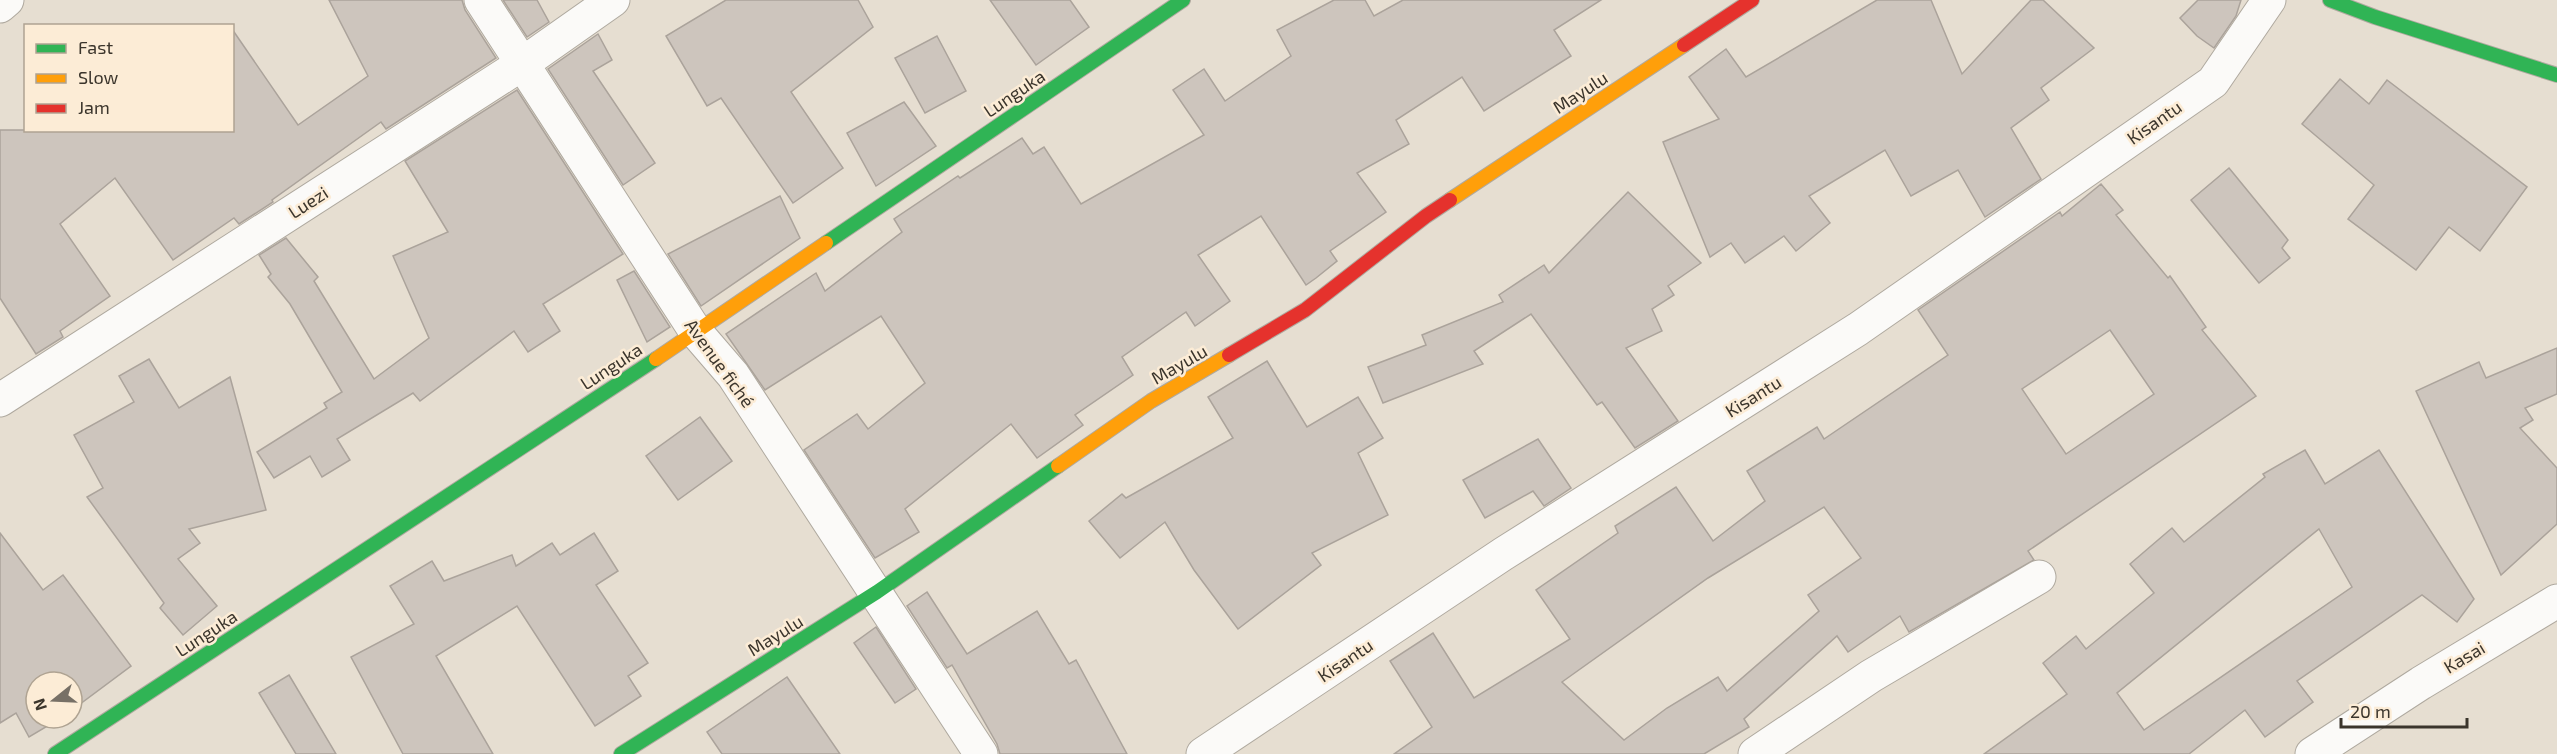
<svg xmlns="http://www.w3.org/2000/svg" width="2557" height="754" font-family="'Exo 2',sans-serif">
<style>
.building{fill:#cdc5bd;stroke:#aba39b;stroke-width:1.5;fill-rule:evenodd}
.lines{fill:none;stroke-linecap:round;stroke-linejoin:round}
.street-casing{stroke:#afa99f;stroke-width:35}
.fast-casing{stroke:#afa99f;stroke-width:16}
.slow-casing{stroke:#afa99f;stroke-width:16}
.jam-casing{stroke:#afa99f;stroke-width:16}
.street{stroke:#fbfaf8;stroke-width:33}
.fast{stroke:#30b455;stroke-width:14}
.slow{stroke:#ff9f0a;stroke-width:14}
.jam{stroke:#e5322d;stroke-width:14}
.labels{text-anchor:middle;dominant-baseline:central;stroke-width:5;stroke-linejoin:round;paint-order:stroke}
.street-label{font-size:18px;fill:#3b352c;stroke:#fcecd6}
</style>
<rect width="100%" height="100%" fill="#e6ded1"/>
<g class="building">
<path d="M 329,0 L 462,0 L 465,10 L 496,58 L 386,129 L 381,122 L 272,200 L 273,202 L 239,224 L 234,218 L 173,260 L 115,178 L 60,224 L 110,296 L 60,331 L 63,337 L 36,354 L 0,298 L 0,130 L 232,130 L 232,29 L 298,125 L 368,76 Z"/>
<path d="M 503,0 L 537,0 L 549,22 L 527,37 Z"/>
<path d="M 726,0 L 858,0 L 873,27 L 791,92 L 843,168 L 793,203 L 721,98 L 707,106 L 666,36 Z"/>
<path d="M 990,0 L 1070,0 L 1089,27 L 1036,65 Z"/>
<path d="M 1334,0 L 1365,0 L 1374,16 L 1403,0 L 1601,0 L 1554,30 L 1571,56 L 1484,111 L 1462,77 L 1396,120 L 1409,144 L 1357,173 L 1386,212 L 1330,251 L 1337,261 L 1316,278 L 1306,285 L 1261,216 L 1198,255 L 1230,301 L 1195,326 L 1186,312 L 1122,357 L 1133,375 L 1075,415 L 1083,425 L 1037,458 L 1011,424 L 905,509 L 919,532 L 875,558 L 804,450 L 857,414 L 868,429 L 925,383 L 881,316 L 765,390 L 726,334 L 816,273 L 825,291 L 902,232 L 894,219 L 958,176 L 960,178 L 1022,138 L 1033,154 L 1044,147 L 1081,204 L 1204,135 L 1173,90 L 1204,69 L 1225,101 L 1291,56 L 1277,30 Z"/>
<path d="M 1877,0 L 1931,0 L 1962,74 L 2031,0 L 2043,0 L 2094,48 L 2041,88 L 2049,100 L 2011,128 L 2041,179 L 1985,217 L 1958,170 L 1911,196 L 1885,150 L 1809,196 L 1830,223 L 1796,251 L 1784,236 L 1745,263 L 1731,243 L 1710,257 L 1663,142 L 1719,119 L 1689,77 L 1726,49 L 1746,77 Z"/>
<path d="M 2198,0 L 2241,0 L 2236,16 L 2214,48 L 2197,36 L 2180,18 Z"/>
<path d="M 598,34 L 612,60 L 593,71 L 655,163 L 623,185 L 548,69 Z"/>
<path d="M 937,36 L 966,91 L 925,113 L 895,58 Z"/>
<path d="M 2340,79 L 2369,104 L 2387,80 L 2527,187 L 2480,251 L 2449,227 L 2416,270 L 2348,219 L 2374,185 L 2302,124 Z"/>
<path d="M 517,90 L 623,254 L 543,304 L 560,331 L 528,352 L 514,331 L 420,401 L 413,393 L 337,439 L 350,460 L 322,477 L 310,456 L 274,478 L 257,452 L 327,408 L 324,403 L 342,392 L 290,304 L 268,277 L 271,274 L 259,255 L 286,238 L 318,277 L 314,281 L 374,379 L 429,338 L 393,256 L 448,232 L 405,161 Z"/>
<path d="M 904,102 L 936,146 L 876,186 L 847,133 Z"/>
<path d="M 2229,168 L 2288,240 L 2282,248 L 2290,258 L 2259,283 L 2191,200 Z"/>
<path d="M 2101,184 L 2123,210 L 2116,215 L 2168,278 L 2170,276 L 2206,327 L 2202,330 L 2256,396 L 2028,551 L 2034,560 L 1909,632 L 1900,616 L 1848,652 L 1837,636 L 1744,719 L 1749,727 L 1704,754 L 1394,754 L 1432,727 L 1390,661 L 1433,633 L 1474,698 L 1570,639 L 1536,590 L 1618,533 L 1615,526 L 1676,487 L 1713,541 L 1765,501 L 1747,471 L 1817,427 L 1824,439 L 1948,355 L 1918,310 L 2060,212 L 2062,216 ZM 2110,330 L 2154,394 L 2066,454 L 2022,389 ZM 1824,507 L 1861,558 L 1808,595 L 1819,611 L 1727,691 L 1718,677 L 1667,708 L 1624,740 L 1562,682 L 1708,578 Z"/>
<path d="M 1628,192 L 1701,263 L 1668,286 L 1674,295 L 1652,309 L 1662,331 L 1626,348 L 1678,421 L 1635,448 L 1602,402 L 1597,405 L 1531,314 L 1474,351 L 1483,364 L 1383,403 L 1368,367 L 1426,345 L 1422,335 L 1503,302 L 1499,295 L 1544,265 L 1549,273 Z"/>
<path d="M 780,196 L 800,238 L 701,306 L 668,254 Z"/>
<path d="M 634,271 L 670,327 L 647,342 L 617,280 Z"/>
<path d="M 2557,348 L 2557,394 L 2525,408 L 2533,420 L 2520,428 L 2557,468 L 2557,524 L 2501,575 L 2416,391 L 2479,362 L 2486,378 Z"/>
<path d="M 149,359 L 179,408 L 230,377 L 266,510 L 189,529 L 200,543 L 178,559 L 217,606 L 183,635 L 160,608 L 164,603 L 87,497 L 103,488 L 74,435 L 134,402 L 119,376 Z"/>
<path d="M 1267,361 L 1307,427 L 1358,397 L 1383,438 L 1358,453 L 1388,515 L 1312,553 L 1321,565 L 1238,629 L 1194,570 L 1165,522 L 1120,558 L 1089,521 L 1122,494 L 1126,498 L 1233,438 L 1208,397 Z"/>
<path d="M 700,417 L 732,461 L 678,500 L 646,456 Z"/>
<path d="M 1538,439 L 1571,488 L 1544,506 L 1533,491 L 1485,518 L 1463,480 Z"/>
<path d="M 2305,450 L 2325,484 L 2379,450 L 2474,599 L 2457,622 L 2422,595 L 2297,681 L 2313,702 L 2265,737 L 2245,710 L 2189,754 L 1984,754 L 2067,694 L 2043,663 L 2076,636 L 2086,649 L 2154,593 L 2130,564 L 2172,528 L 2184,542 L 2265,477 L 2263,474 ZM 2319,529 L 2352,587 L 2144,730 L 2117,693 Z"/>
<path d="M 0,533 L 43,590 L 63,575 L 131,666 L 72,710 L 72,682 L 36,682 L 36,718 L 61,718 L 29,737 L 16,713 L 0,723 Z"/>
<path d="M 594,533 L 618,571 L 596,585 L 648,663 L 628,676 L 641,696 L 595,726 L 517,606 L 436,656 L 493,754 L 403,754 L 351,657 L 414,624 L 390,586 L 432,561 L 444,581 L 512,555 L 516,566 L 552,543 L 560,555 Z"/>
<path d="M 927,592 L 967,654 L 1037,611 L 1069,664 L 1076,660 L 1127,754 L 1000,754 L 997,744 L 952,665 L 947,668 L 907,606 Z"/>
<path d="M 876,627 L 916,689 L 895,703 L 854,643 Z"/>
<path d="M 289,675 L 336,754 L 296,754 L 259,693 Z"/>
<path d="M 787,677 L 840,754 L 722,754 L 707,732 Z"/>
</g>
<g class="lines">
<g class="street-casing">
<g id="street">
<path d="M 481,0 L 696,332 L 733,375 L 981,754"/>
<path d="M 0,6 L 7,0"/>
<path d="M 0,400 L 522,64 L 613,0"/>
<path d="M 1203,754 L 1503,554 L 1858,329 L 2213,82 L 2269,0"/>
<path d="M 1755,754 L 1871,676 L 2039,577"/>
<path d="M 2312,754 L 2421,683 L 2557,601"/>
</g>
</g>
<g class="fast-casing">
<g id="fast">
<path d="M 2330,0 L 2375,17 L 2557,75"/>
<path d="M 826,243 L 1183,0"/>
<path d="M 55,754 L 656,359"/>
<path d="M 621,754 L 877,592 L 1058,466"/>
</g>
</g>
<g class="slow-casing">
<g id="slow">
<path d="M 1450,200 L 1684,45"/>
<path d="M 656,359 L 826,243"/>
<path d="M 1058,466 L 1151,401 L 1229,355"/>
</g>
</g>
<g class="jam-casing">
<g id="jam">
<path d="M 1684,45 L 1752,0"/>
<path d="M 1229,355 L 1305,310 L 1426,216 L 1450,200"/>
</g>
</g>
<use href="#street" class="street"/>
<use href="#fast" class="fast"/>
<use href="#slow" class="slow"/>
<use href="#jam" class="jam"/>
</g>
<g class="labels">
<g class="street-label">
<text transform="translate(1580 92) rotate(-33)">Mayulu</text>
<text transform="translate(1014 93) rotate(-34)">Lunguka</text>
<text transform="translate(2154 122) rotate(-35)">Kisantu</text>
<text transform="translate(308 202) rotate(-33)">Luezi</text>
<text transform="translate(720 363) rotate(54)">Avenue fiché</text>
<text transform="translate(1179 364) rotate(-30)">Mayulu</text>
<text transform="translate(611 366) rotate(-33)">Lunguka</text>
<text transform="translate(1753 396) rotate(-32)">Kisantu</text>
<text transform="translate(206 633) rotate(-33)">Lunguka</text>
<text transform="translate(775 635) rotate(-32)">Mayulu</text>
<text transform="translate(2464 657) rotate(-31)">Kasai</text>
<text transform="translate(1345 660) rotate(-34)">Kisantu</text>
</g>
</g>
<rect x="24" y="24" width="210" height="108" fill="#fcecd6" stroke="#afa392" stroke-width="1.5"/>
<rect x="36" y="44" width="30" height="9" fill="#30b455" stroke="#afa392" stroke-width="1.5"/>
<text x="78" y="54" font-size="18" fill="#3b352c">Fast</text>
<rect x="36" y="74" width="30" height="9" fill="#ff9f0a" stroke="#afa392" stroke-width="1.5"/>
<text x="78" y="84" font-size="18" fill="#3b352c">Slow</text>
<rect x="36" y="104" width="30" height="9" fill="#e5322d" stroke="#afa392" stroke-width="1.5"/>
<text x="78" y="114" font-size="18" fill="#3b352c">Jam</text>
<g transform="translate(54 700) rotate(252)"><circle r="28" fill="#fcecd6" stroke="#afa392" stroke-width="1.5"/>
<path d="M0-4.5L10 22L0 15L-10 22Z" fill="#777066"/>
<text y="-9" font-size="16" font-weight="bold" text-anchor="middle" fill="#3b352c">N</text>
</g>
<path d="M2341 718v9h126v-9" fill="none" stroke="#3b352c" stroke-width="3"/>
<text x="2350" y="718" font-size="18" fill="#3b352c" stroke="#fcecd6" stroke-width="4.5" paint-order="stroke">20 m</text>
</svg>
